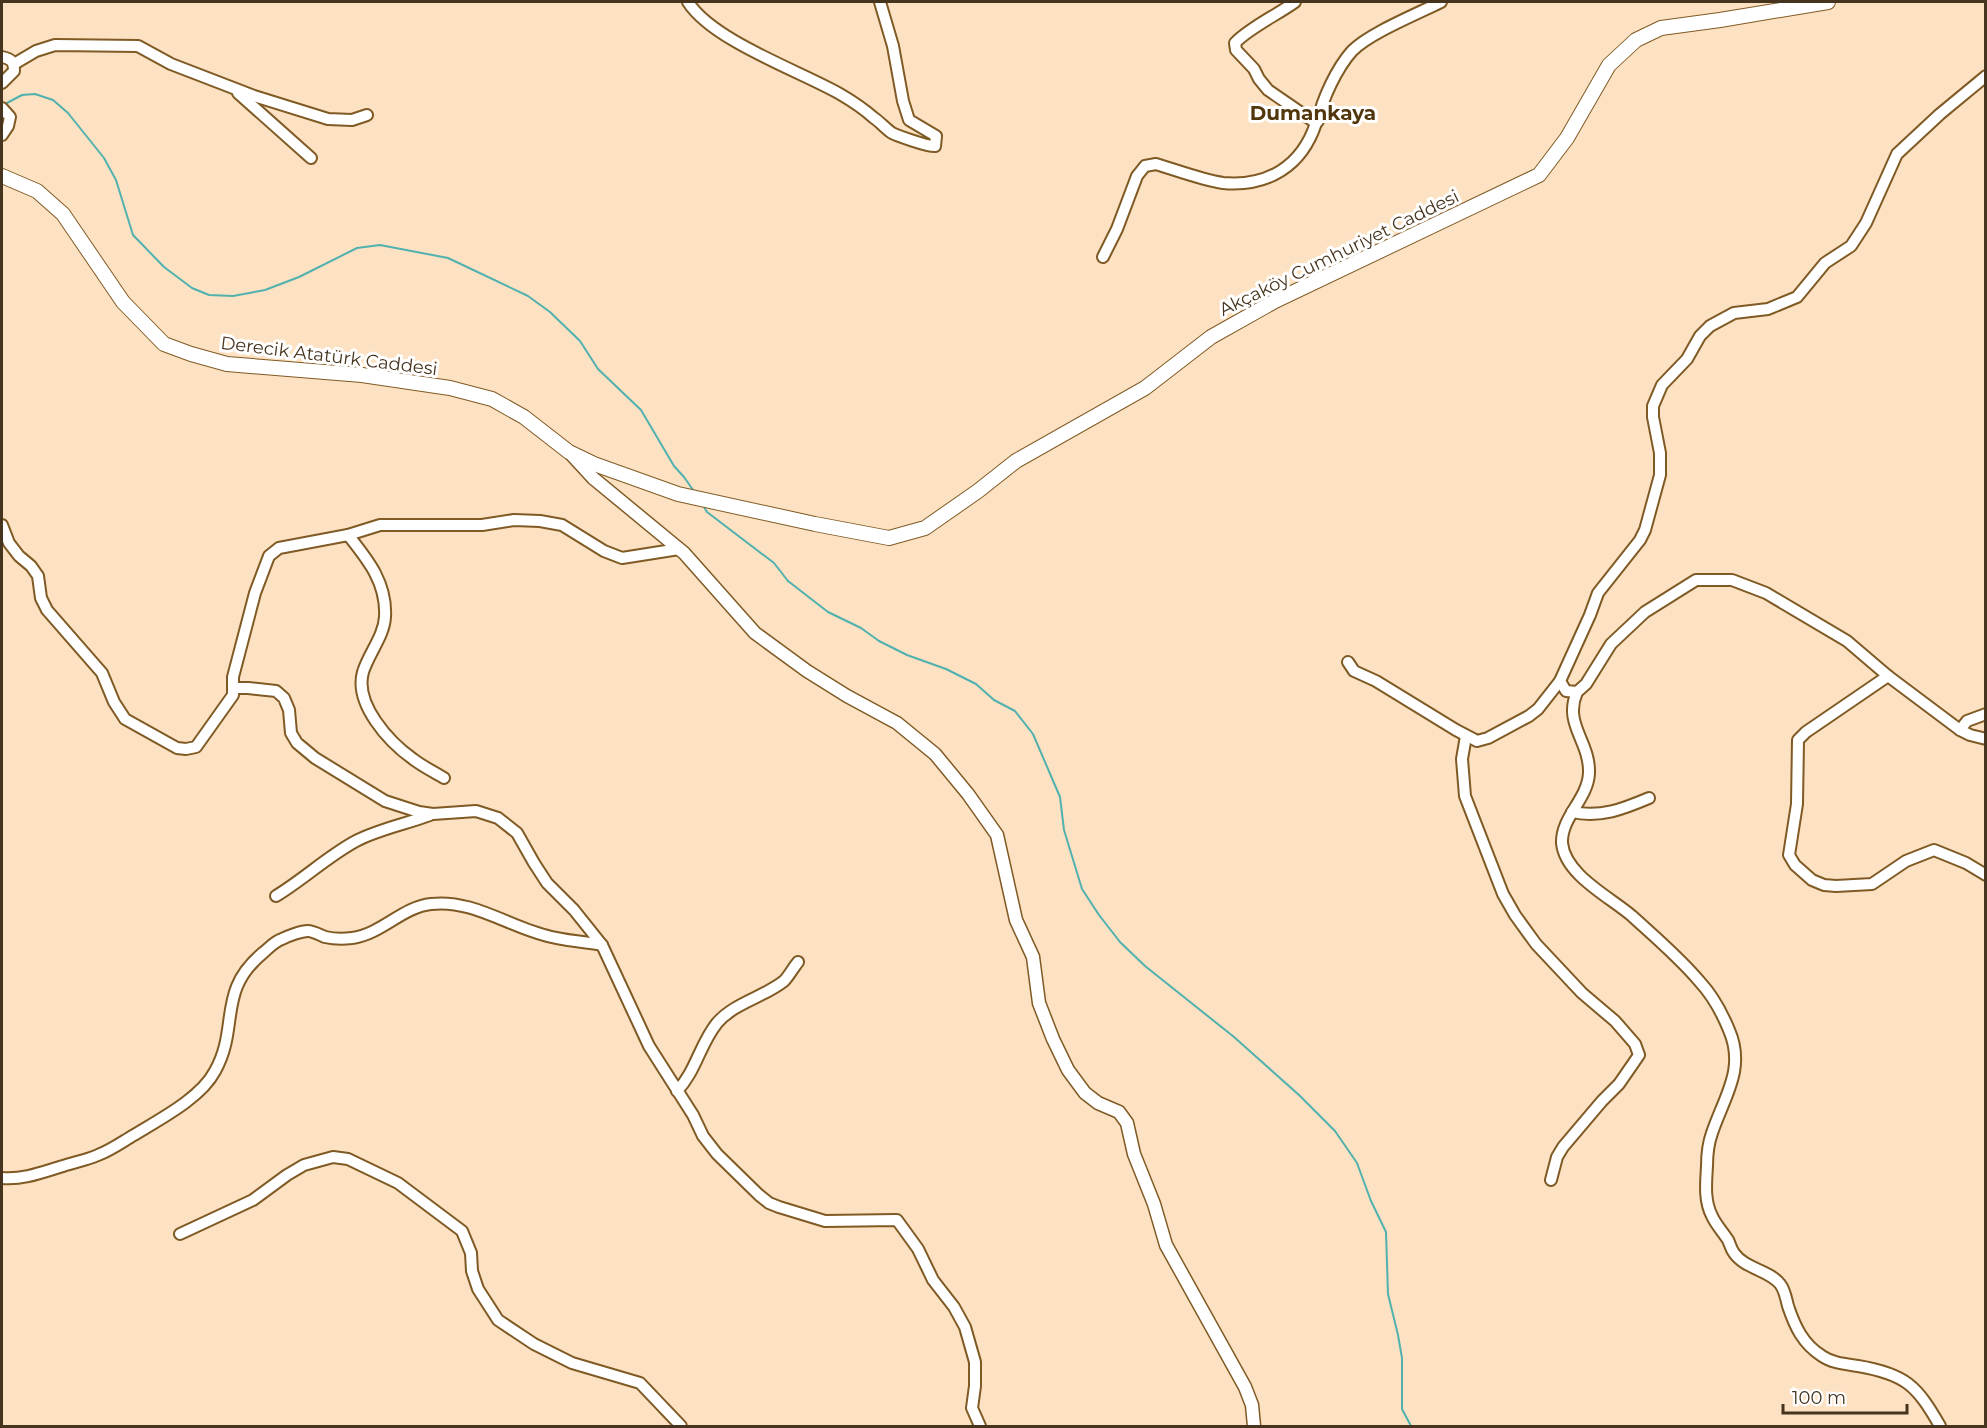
<svg xmlns="http://www.w3.org/2000/svg" width="1987" height="1428" font-family="Montserrat,sans-serif">
<style>
.lines{fill:none;stroke-linecap:round;stroke-linejoin:round}
.stream{stroke:#51b1ae;stroke-width:2}
.minor-casing{stroke:#805a24;stroke-width:14}
.tertiary-casing{stroke:#805a24;stroke-width:15}
.secondary-casing{stroke:#805a24;stroke-width:16}
.minor{stroke:#fff;stroke-width:10}
.tertiary{stroke:#fff;stroke-width:12}
.secondary{stroke:#fff;stroke-width:14}
.labels{text-anchor:middle;dominant-baseline:central;stroke-width:6;stroke-linejoin:round;paint-order:stroke}
.street-label{font-size:18px;fill:#46341e;stroke:#fff}
.neighbourhood-label{font-size:20px;font-weight:bold;fill:#52360c;stroke:#fff}
</style>
<rect width="100%" height="100%" fill="#fce2c2"/>
<g class="lines">
<g class="stream">
<path d="M 5,104 L 22,95 L 35,94 L 53,100 L 68,113 L 104,158 L 116,180 L 133,235 L 164,267 L 192,288 L 209,295 L 233,296 L 265,290 L 299,277 L 357,248 L 380,245 L 448,258 L 528,296 L 550,312 L 580,341 L 598,369 L 641,410 L 674,466 L 684,477 L 693,490"/>
<path d="M 704,507 L 707,512 L 774,563 L 788,581 L 828,612 L 861,628 L 879,641 L 907,655 L 946,669 L 976,684 L 994,700 L 1015,711 L 1033,734 L 1060,797 L 1064,830 L 1082,889 L 1099,915 L 1120,942 L 1145,966 L 1234,1037 L 1299,1095 L 1335,1131 L 1357,1163 L 1371,1201 L 1386,1232 L 1388,1294 L 1398,1335 L 1402,1358 L 1402,1409 L 1411,1426"/>
</g>
<g class="minor-casing">
<g id="minor">
<path d="M 688,2 C 713,41 800,71 840,94 C 852,101 864,109 874,118 C 880,122 886,129 892,133 C 898,136 929,147 935,146 L 936,136 L 909,120 L 903,101 L 893,46 L 880,2"/>
<path d="M 1295,2 C 1277,15 1249,28 1235,43 L 1236,50 L 1254,69 L 1259,79 L 1268,90 L 1316,123 L 1318,121 C 1322,99 1337,68 1352,51 C 1370,33 1417,14 1441,2"/>
<path d="M 2,57 C 11,59 14,61 14,71 L 2,83"/>
<path d="M 14,64 L 36,51 L 55,45 L 138,46 L 171,64 L 254,96 L 328,119 L 352,120 L 367,115"/>
<path d="M 1986,76 L 1940,114 L 1897,154 L 1866,223 L 1851,246 L 1825,263 L 1797,297 L 1768,309 L 1734,313 L 1710,326 L 1700,336 L 1687,359 L 1662,385 L 1653,406 L 1653,417 L 1660,453 L 1660,475 L 1645,530 L 1640,540 L 1598,593 L 1590,615 L 1560,681 L 1566,691 L 1577,692 L 1586,684 L 1611,644 L 1645,612 L 1696,580 L 1732,580 L 1766,593 L 1847,641 L 1888,676 L 1960,730 L 1970,735 L 1986,739"/>
<path d="M 238,93 L 311,158"/>
<path d="M 2,108 L 10,117 L 8,126 L 2,135"/>
<path d="M 1103,257 L 1117,229 L 1137,176 L 1145,166 L 1156,164 C 1176,170 1203,180 1223,183 C 1268,187 1302,166 1316,123"/>
<path d="M 2,525 L 9,543 L 19,556 L 31,566 L 38,576 L 41,598 L 47,610 L 102,673 L 114,702 L 125,719 L 177,748 L 186,749 L 196,747 L 233,695 L 233,677 L 255,593 L 269,556 L 279,548 L 348,535 L 380,525 L 482,525 L 514,520 L 540,521 L 562,525 L 604,551 L 622,558 L 679,549"/>
<path d="M 348,535 C 368,560 387,583 385,617 C 384,636 369,653 363,672 C 354,704 389,742 413,759 C 422,766 434,772 444,778"/>
<path d="M 1348,662 L 1354,671 L 1376,681 L 1456,730 L 1477,741 L 1488,738 L 1529,716 L 1538,709 L 1560,681"/>
<path d="M 1888,676 L 1806,732 L 1798,740 L 1797,804 L 1789,855 L 1795,865 L 1812,880 L 1824,885 L 1836,886 L 1872,884 L 1906,861 L 1934,850 L 1966,863 L 1986,875"/>
<path d="M 233,688 L 248,688 L 276,691 L 284,698 L 289,710 L 291,733 L 297,743 L 315,758 L 385,801 L 419,812 L 433,814 L 476,811 L 498,818 L 517,833 L 534,863 L 547,883 L 574,910 L 602,945 L 649,1046 L 693,1115 L 703,1136 L 717,1154 L 759,1195 L 769,1203 L 779,1207 L 825,1221 L 897,1220 L 918,1249 L 933,1280 L 954,1307 L 965,1327 L 975,1362 L 975,1386 L 972,1408 L 980,1426"/>
<path d="M 1577,692 C 1563,724 1590,741 1589,773 C 1588,799 1561,817 1562,843 C 1565,875 1610,897 1632,916 C 1655,937 1680,958 1700,982 C 1713,996 1722,1013 1729,1030 C 1746,1069 1724,1097 1712,1133 C 1708,1144 1707,1154 1707,1166 C 1706,1183 1704,1201 1712,1216 C 1716,1225 1723,1232 1728,1240 C 1730,1244 1731,1249 1734,1253 C 1745,1269 1769,1270 1780,1284 C 1785,1290 1786,1299 1788,1306 C 1795,1327 1803,1344 1822,1356 C 1832,1363 1845,1364 1858,1366 C 1906,1374 1917,1386 1940,1426"/>
<path d="M 1960,730 L 1967,721 L 1986,714"/>
<path d="M 1466,736 L 1462,759 L 1465,796 L 1503,894 L 1515,915 L 1536,944 L 1582,993 L 1615,1021 L 1635,1044 L 1639,1055 L 1619,1084 L 1602,1101 L 1563,1147 L 1557,1157 L 1551,1180"/>
<path d="M 1572,812 C 1601,818 1623,809 1649,798"/>
<path d="M 276,896 C 304,879 328,856 356,841 C 379,829 406,824 430,815"/>
<path d="M 677,1091 C 696,1071 700,1044 717,1023 C 734,1003 764,997 784,981 C 789,976 793,968 798,962"/>
<path d="M 2,1178 C 23,1180 43,1172 63,1166 C 75,1162 87,1160 98,1155 C 111,1150 122,1142 134,1135 C 160,1119 201,1098 215,1071 C 240,1026 216,991 264,952 C 269,948 275,941 282,939 C 288,936 301,931 308,931 C 313,931 320,935 325,937 C 334,939 344,939 352,938 C 382,934 402,907 431,904 C 471,899 506,925 544,935 C 563,941 582,941 602,945"/>
<path d="M 180,1234 L 253,1200 L 287,1175 L 304,1165 L 333,1157 L 348,1159 L 398,1183 L 462,1231 L 471,1253 L 472,1271 L 478,1289 L 498,1320 L 534,1344 L 572,1363 L 640,1383 L 681,1426"/>
</g>
</g>
<g class="tertiary-casing">
<path id="tertiary" d="M 570,453 L 593,478 L 684,553 L 755,633 L 807,671 L 847,696 L 897,723 L 935,754 L 968,794 L 997,835 L 1016,920 L 1033,957 L 1039,1003 L 1053,1039 L 1068,1070 L 1085,1093 L 1098,1103 L 1119,1112 L 1127,1123 L 1134,1154 L 1154,1204 L 1166,1245 L 1245,1387 L 1252,1405 L 1254,1426"/>
</g>
<g class="secondary-casing">
<path id="secondary" d="M 2,176 L 37,191 L 63,214 L 123,302 L 164,344 L 191,354 L 227,364 L 362,375 L 450,388 L 492,399 L 524,417 L 569,452 L 594,464 L 678,494 L 815,524 L 889,538 L 925,528 L 978,491 L 1016,461 L 1145,388 L 1211,337 L 1275,301 L 1539,175 L 1567,138 L 1609,65 L 1636,40 L 1661,28 L 1720,20 L 1828,2"/>
</g>
<use href="#minor" class="minor"/>
<use href="#tertiary" class="tertiary"/>
<use href="#secondary" class="secondary"/>
</g>
<g class="labels">
<g class="street-label">
<text transform="translate(1339 253) rotate(-26)">Akçaköy Cumhuriyet Caddesi</text>
<text transform="translate(329 356) rotate(7)">Derecik Atatürk Caddesi</text>
</g>
<g class="neighbourhood-label">
<text x="1313" y="113">Dumankaya</text>
</g>
</g>
<rect width="1987" height="1428" fill="none" stroke="#46341e" stroke-width="6"/>
<path d="M1783 1404v9h124v-9" fill="none" stroke="#46341e" stroke-width="3"/>
<text x="1792" y="1404" font-size="18" fill="#46341e" stroke="#ffffff" stroke-width="4.5" paint-order="stroke">100 m</text>
</svg>
